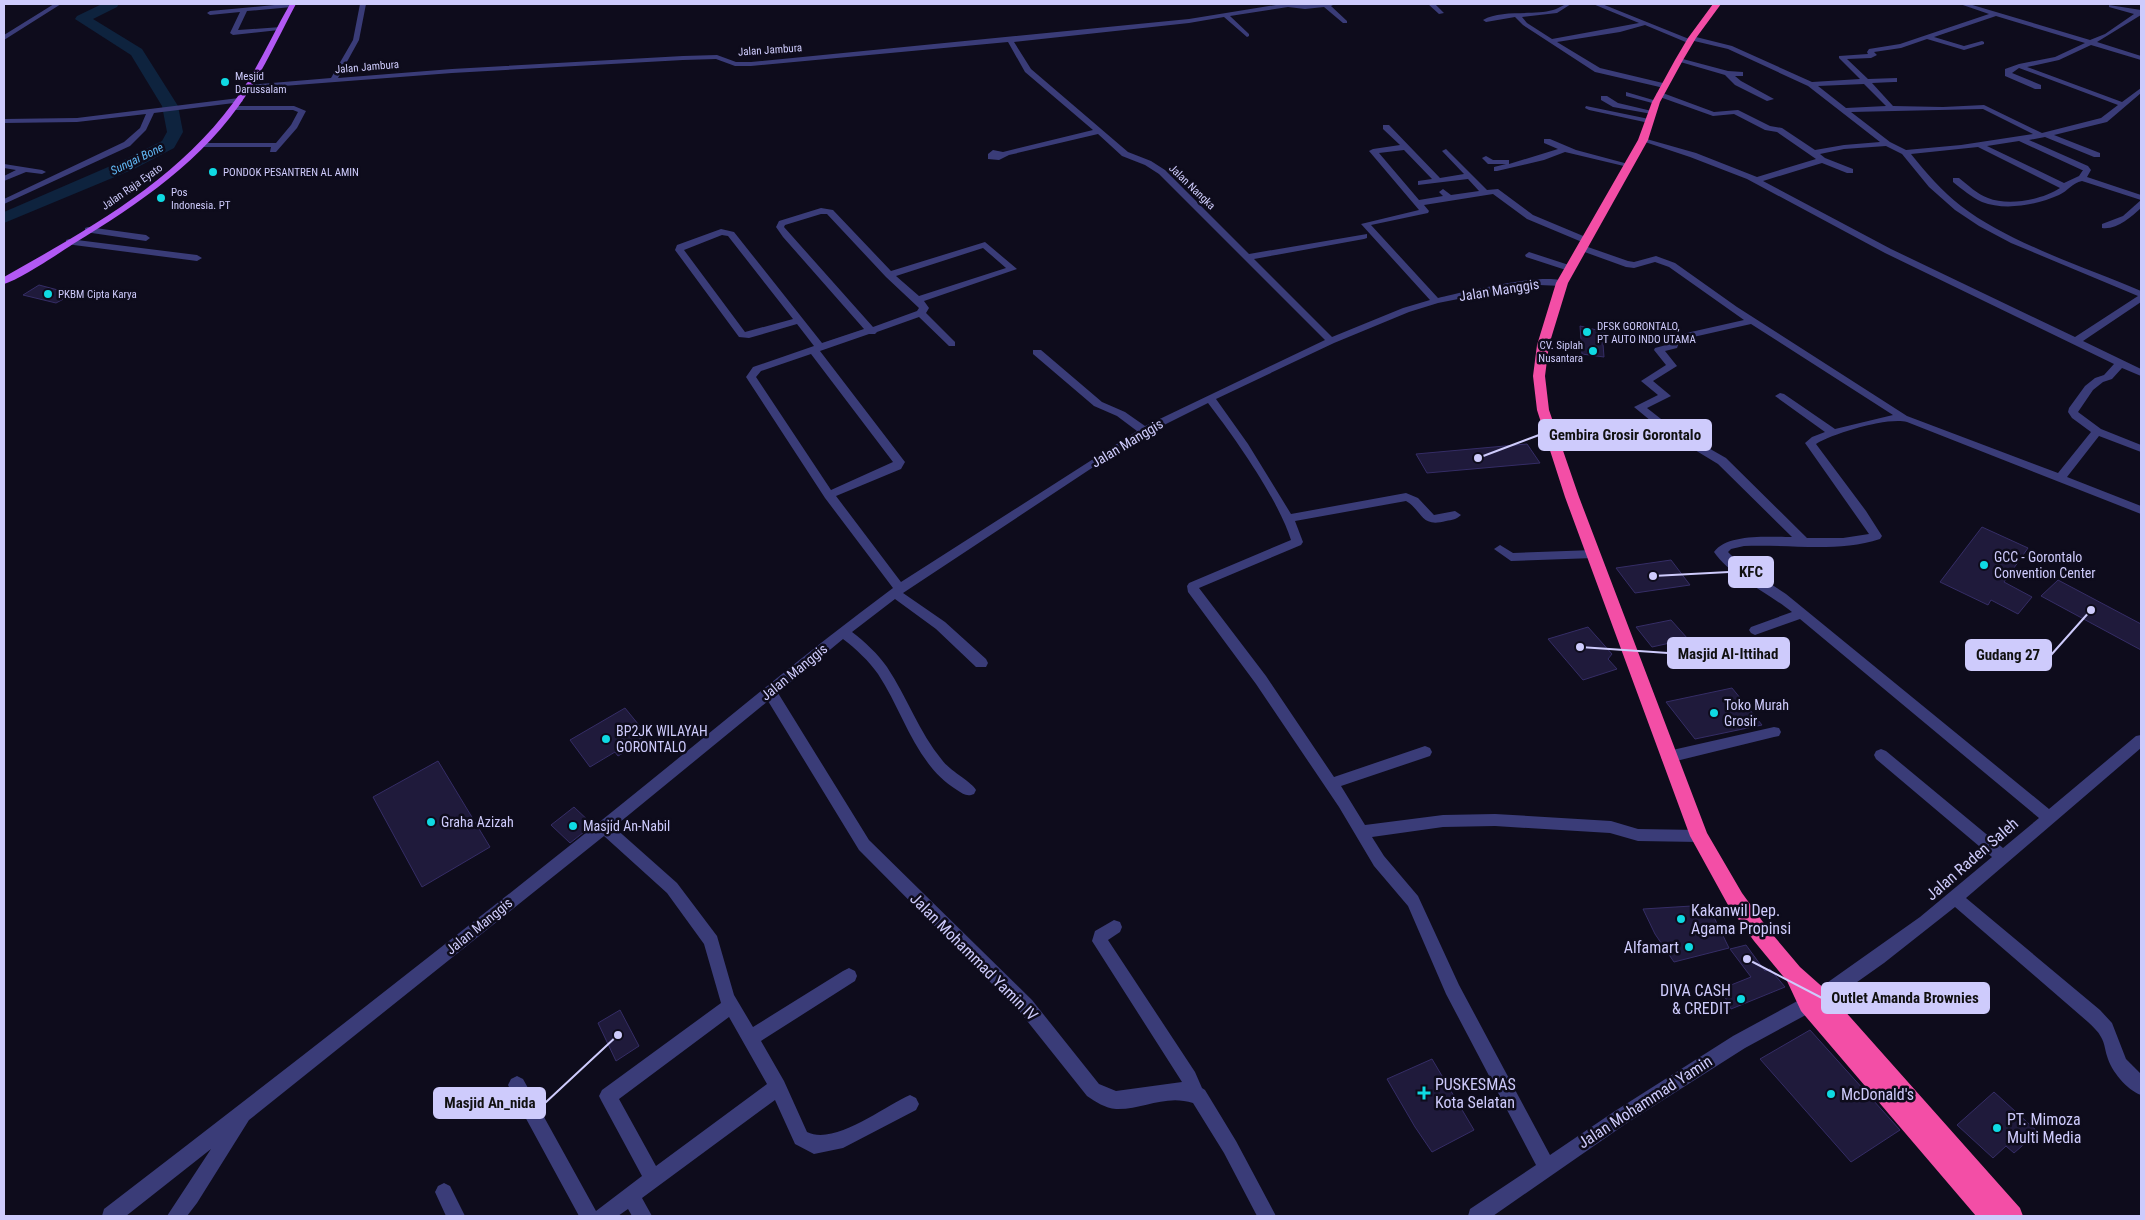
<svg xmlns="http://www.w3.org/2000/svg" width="2145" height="1220" viewBox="0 0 2145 1220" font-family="'Roboto Condensed',sans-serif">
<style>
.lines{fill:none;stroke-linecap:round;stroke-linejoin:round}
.river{fill:#0e233e;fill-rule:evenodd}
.building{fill:#1f1a3b;stroke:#352d66}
.minor{fill:#3a3c78;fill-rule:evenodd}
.major{fill:#b259f4;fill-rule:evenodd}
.highway{fill:#f34ea6;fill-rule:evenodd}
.poi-dot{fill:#0fdae3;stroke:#0e0c1c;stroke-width:2}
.labels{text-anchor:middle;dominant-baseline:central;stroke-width:5;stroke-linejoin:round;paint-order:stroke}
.far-street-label{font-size:11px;fill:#cecbfc;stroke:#0e0c1c}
.far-poi-label{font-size:11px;fill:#cecbfc;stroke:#0e0c1c;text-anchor:start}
.far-water-label{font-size:12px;font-style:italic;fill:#60b8f4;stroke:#0e0c1c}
.street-label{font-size:14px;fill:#cecbfc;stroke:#0e0c1c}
.poi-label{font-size:14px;fill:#cecbfc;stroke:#0e0c1c;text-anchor:start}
.near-street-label{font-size:16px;fill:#cecbfc;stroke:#0e0c1c}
.near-poi-label{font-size:16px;fill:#cecbfc;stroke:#0e0c1c;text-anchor:start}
.leader{fill:none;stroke:#cecbfc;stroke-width:2}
.callout-dot{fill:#cecbfc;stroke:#0e0c1c;stroke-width:2}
.callout{fill:#cecbfc;stroke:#cecbfc;stroke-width:2}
.callout-label{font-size:15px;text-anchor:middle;font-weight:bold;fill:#111}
</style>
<rect width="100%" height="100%" fill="#0e0c1c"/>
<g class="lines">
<path class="river" d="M 102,4 L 119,4 L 117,7 L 93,19 L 142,49 L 178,106 L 183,132 L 174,148 L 134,169 L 4,223 L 4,212 L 122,161 L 162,141 L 167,132 L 162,106 L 131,55 L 75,19 L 77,16 Z"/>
</g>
<path class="building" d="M 39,285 L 73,294 L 56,303 L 23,295 Z
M 1580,326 L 1605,332 L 1603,344 L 1604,357 L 1582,354 Z
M 1527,444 L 1540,463 L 1427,473 L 1416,454 Z
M 1982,527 L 2028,548 L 2004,582 L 2032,597 L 2018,614 L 1991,600 L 1988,605 L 1940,582 Z
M 1671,560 L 1690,585 L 1635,593 L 1616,568 Z
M 2058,580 L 2141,624 L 2141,650 L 2041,596 Z
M 1671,620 L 1688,639 L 1652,647 L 1636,627 Z
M 1588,627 L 1612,654 L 1608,659 L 1617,669 L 1583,680 L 1548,639 Z
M 1732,688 L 1762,725 L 1695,739 L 1666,702 Z
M 625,708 L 647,735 L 636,741 L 638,744 L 618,756 L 615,752 L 590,767 L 570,740 Z
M 438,761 L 490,847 L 422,887 L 373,797 Z
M 574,807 L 593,825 L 570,843 L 551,825 Z
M 1708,905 L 1729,948 L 1674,962 L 1655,934 L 1643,909 Z
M 1746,945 L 1765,971 L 1770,969 L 1785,987 L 1731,1009 L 1721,989 L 1751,977 L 1730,949 Z
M 620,1010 L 639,1046 L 616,1061 L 598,1023 Z
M 1810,1030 L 1900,1130 L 1851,1162 L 1760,1059 Z
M 1432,1059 L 1474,1130 L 1432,1152 L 1415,1127 L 1387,1079 Z
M 1994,1092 L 2038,1132 L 2014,1153 L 2006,1146 L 1993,1158 L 1957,1125 Z"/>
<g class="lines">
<path class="minor" d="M 54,4 L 61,4 L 4,40 L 4,35 Z
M 285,4 L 295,5 L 292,7 L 247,11 L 238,30 L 281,27 L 281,29 L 279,30 L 233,35 L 230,33 L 240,12 L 210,15 L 207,13 L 210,11 Z
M 360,4 L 366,4 L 359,40 L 338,78 L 452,69 L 683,56 L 717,55 L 736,62 L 751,62 L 1189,19 L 1282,4 L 1335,4 L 1331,6 L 1347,21 L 1347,23 L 1343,23 L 1324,7 L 1305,9 L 1288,7 L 1230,16 L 1249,34 L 1249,36 L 1247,37 L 1224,17 L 1189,23 L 1014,42 L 1031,69 L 1128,152 L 1151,161 L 1165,170 L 1249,254 L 1367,234 L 1367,238 L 1364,239 L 1254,259 L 1332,337 L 1403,308 L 1430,300 L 1361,224 L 1419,210 L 1369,151 L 1373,149 L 1400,145 L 1383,129 L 1383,125 L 1389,125 L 1440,178 L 1464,174 L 1442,151 L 1446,149 L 1487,190 L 1498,189 L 1533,215 L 1588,238 L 1588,242 L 1582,242 L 1527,219 L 1493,194 L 1424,205 L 1429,211 L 1428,213 L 1371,225 L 1438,298 C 1460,293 1551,270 1567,283 L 1562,286 L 1539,285 L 1509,289 L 1438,303 L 1409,312 L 1334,343 L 1216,399 L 1248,444 L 1291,514 L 1406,493 L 1418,498 L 1434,515 L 1455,511 L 1461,515 C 1457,519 1452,520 1446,521 C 1420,528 1423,511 1406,501 L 1295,521 L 1303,542 L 1301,545 L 1199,588 L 1266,676 L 1334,777 L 1425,746 L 1430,748 L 1432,752 L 1430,756 L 1341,786 L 1365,825 L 1443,815 L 1495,814 L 1611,821 L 1638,829 L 1699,830 L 1704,832 L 1706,836 L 1704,840 L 1699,842 L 1638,841 L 1610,833 L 1495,826 L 1443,827 L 1372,837 L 1384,856 L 1418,896 L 1459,985 L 1550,1155 L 1615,1111 L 1733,1036 L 1814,992 L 1920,917 L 1992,857 L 1876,759 L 1874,755 L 1876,751 L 1881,749 L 1886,751 L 2003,848 L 2039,818 L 1800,619 L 1755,635 L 1751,633 L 1749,630 L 1751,627 L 1792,612 C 1770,594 1729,575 1714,552 C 1727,533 1771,537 1792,537 L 1718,464 L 1662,430 L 1634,407 L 1658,395 L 1641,381 L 1666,365 L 1654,350 L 1655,348 L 1670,344 L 1673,336 L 1744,320 L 1669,267 L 1655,262 L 1634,268 L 1626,267 L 1579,250 L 1579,246 L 1585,246 L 1628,261 L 1634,262 L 1656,256 L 1675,263 L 1737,307 L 1907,416 L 2058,473 L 2091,432 L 2072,418 L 2068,412 L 2069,408 L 2085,386 L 2095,378 L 2104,375 L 2114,364 L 1885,253 L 1747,179 L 1690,157 L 1639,140 L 1643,138 L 1696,153 L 1757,177 L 1816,159 L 1777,132 L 1765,130 L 1734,114 L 1713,116 L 1657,96 L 1656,94 L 1660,92 L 1714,112 L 1738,110 L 1770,126 L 1782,128 L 1815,150 L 1844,145 L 1880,142 L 1808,86 L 1728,49 L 1690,40 L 1693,42 L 1688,43 L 1645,25 L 1620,32 L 1557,42 L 1600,68 L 1667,84 L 1667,88 L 1664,88 L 1595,72 L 1523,25 L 1515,17 L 1486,22 L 1483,20 C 1501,9 1533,16 1553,10 C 1560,8 1563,4 1571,4 L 1557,13 L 1522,17 L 1527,23 L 1552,39 L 1639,23 L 1593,4 L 1602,4 L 1689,39 L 1690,37 L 1692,36 L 1732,46 L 1812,82 L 1860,79 L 1839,58 L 1839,56 L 1868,54 L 1867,52 L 1869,49 L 1900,44 L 1989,14 L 1960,4 L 1969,4 L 2090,40 L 2105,34 L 2134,14 L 2109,7 L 2109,5 L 2141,10 L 2141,15 L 2097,42 L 2141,56 L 2141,60 L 2091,45 L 2059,60 L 2027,67 L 2122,102 L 2141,88 L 2141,93 L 2107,122 L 2054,135 L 2100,153 L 2100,157 L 2094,157 L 2045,137 L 2029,140 L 2088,166 L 2091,170 L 2087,177 L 2141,195 L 2141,208 C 2131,217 2117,230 2102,228 L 2102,224 L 2123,216 L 2141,200 L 2082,181 C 2072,183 2068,191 2059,195 C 2037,205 2005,211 1982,202 C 1971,197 1962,189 1953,182 L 1953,178 L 1959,178 C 1968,185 1977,194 1988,198 C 2008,206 2042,200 2060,188 L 1978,147 L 1911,154 C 1926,173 1942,191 1961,206 C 2009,243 2085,267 2141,291 L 2141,302 L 2083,341 L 2141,369 L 2141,376 L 2122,368 L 2112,379 L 2103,382 L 2093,390 L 2078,412 L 2101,429 L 2141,445 L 2141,452 L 2099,436 L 2067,477 L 2141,506 L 2141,514 L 1907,422 C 1887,417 1834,433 1816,444 L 1866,511 L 1882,536 L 1880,539 C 1837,553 1789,544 1744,546 L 1731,549 L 1728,552 L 1740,564 L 1786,594 L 2049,809 L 2136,736 L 2141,735 L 2141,748 L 1966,898 L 2100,1010 L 2112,1023 L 2126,1059 L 2141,1074 L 2141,1095 C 2127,1090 2111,1071 2107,1056 C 2105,1050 2105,1044 2101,1037 C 2098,1031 2093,1027 2088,1022 L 1955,907 L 1884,963 L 1826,1004 L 1745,1048 L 1627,1123 L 1493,1216 L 1468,1216 L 1470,1209 L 1536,1165 L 1446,994 L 1408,906 L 1374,866 L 1339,807 L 1256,684 L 1188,592 L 1187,586 L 1189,583 L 1291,540 C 1278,499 1235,438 1208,403 L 1148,433 L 1107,458 L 903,593 L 945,622 L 986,659 L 988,663 L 986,667 L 976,667 L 936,629 L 895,599 L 852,632 C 865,642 878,654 887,667 C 907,697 919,732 942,760 C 950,771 972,782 976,790 L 974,794 C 967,797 963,794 957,790 C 915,764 904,713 878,674 C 869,661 856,649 843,639 L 778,693 L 869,840 L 1032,1000 L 1099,1084 L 1116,1091 L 1182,1082 L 1092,941 L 1095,931 L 1114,920 L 1120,922 L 1122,927 L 1120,932 L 1108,940 L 1195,1072 L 1202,1088 L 1205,1090 L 1236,1141 L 1276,1216 L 1257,1216 L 1224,1153 L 1193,1103 C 1165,1094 1142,1110 1116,1109 C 1105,1108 1096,1102 1087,1096 L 1020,1012 L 859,850 L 768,701 L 614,827 L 677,883 L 717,936 L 734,995 L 753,1027 L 843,971 L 849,968 L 855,971 L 857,976 L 855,981 L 761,1041 L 784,1081 L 807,1132 C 835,1146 884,1106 910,1095 L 916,1098 L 919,1104 L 916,1110 L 843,1148 L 814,1154 L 795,1144 L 775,1100 L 642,1198 L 652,1216 L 632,1216 L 628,1209 L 618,1216 L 579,1216 L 511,1091 L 508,1085 L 511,1079 L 517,1076 L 523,1079 L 596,1211 L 642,1176 L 602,1102 L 599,1096 L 602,1090 L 721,1003 L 704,944 L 667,893 L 604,836 L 249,1120 L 197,1203 L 187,1216 L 167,1216 L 211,1149 L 126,1216 L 102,1216 L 104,1209 C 269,1082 434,954 597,824 C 696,745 792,663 893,588 L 825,498 L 746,377 L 753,367 L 814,346 L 797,324 L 749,338 L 739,337 L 675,250 L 677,245 L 721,229 L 734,232 L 822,343 L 864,329 L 783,237 L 776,227 L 779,221 L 821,208 L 833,210 L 891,271 L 985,242 L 1017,269 L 924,301 L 929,308 L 926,313 L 955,342 L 955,346 L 949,346 L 919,317 L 877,332 L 875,334 L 869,334 L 820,351 L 905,462 L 901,469 L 836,496 L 901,582 L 1137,431 L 1117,416 L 1094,406 L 1033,354 L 1033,350 L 1041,350 L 1102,402 L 1125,412 L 1145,426 L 1325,340 L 1159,174 L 1145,165 L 1122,156 L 1098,134 L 1009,155 L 999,160 L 988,159 L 988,154 L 993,150 L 1003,152 L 1093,130 L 1025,72 L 1008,42 L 751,66 L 735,66 L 716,59 L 683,60 L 452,73 L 245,89 L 244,87 L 248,85 L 331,78 L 353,40 ZM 1996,16 L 2085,43 L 2055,57 L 2019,64 L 2005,69 L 2005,76 L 2035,89 L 2041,89 L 2041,85 L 2012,73 L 2019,68 L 2118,105 L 2101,118 L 2042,133 L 1984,105 L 1943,107 L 1893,106 L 1872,83 L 1894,82 L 1897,82 L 1897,78 L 1868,79 L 1847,59 L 1871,58 L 1877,55 L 1874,52 L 1901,48 L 1927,39 L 1964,50 L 1984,44 L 1984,42 L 1982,41 L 1964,46 L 1934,37 ZM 1864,84 L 1886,106 L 1846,108 L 1818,86 ZM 1983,109 L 2033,134 L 1961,145 L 1906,150 L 1890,142 L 1851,112 ZM 2019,141 L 2082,170 L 2083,170 L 2079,176 L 2064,183 L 1987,146 ZM 1886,146 L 1902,154 L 1929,187 L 1955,210 L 1979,226 L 2011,243 L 2138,296 L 2075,337 L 1891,249 L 1763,181 L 1822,163 L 1847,173 L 1853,173 L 1853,169 L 1825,158 L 1820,154 L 1844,149 ZM 1404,150 L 1432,179 L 1418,181 L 1418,185 L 1468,179 L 1479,191 L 1451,195 L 1443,189 L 1439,192 L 1443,196 L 1419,200 L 1379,153 ZM 821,214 L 827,214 L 886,277 L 919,308 L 917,311 L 873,327 L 784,227 L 785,225 ZM 722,235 L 728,236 L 793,319 L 745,332 L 684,250 ZM 983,248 L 1006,268 L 919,296 L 896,276 ZM 1751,324 L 1893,415 L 1835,429 L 1784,394 L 1780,393 L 1775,396 L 1825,432 L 1812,437 L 1805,443 L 1869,534 L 1843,538 L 1807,538 L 1726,458 L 1670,426 L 1647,408 L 1671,396 L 1653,381 L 1677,366 L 1665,351 L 1677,348 L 1680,340 ZM 811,354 L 893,462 L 831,490 L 756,377 L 761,371 ZM 729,1017 L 767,1084 L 656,1166 L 619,1099 Z
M 1428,4 L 1435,4 L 1444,13 L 1439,14 Z
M 1679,58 L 1728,71 L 1743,72 L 1743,76 L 1735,76 L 1741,81 L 1774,99 L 1767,101 L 1735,85 L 1725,75 L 1677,61 L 1677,59 Z
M 1626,92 L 1660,102 L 1656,104 L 1626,96 Z
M 1601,96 L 1607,96 L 1618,103 L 1656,112 L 1652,114 L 1613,107 L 1601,100 Z
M 239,98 L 243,100 L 242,102 L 154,113 L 146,130 L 130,146 L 4,204 L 4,199 L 124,142 L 140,128 L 146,114 L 77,122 L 4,123 L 4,119 L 77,118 Z
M 231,106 L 294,106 L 306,111 L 297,128 L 276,152 L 270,152 L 271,147 L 199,147 L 199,143 L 276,143 L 291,125 L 298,112 L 293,110 L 231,110 Z
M 1586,106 L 1649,119 L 1653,121 L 1649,123 L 1589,110 L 1585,108 Z
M 1544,139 L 1550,139 L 1576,150 L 1632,165 L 1628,167 L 1565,152 L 1544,160 L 1497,171 L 1494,171 L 1494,167 L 1506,164 L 1488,164 L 1482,158 L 1486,156 L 1493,160 L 1509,160 L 1509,164 L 1558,149 L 1544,143 Z
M 4,164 L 42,170 L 46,172 L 42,174 L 26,172 L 4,181 L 4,176 L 16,170 L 4,168 Z
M 88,227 L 146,235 L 150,238 L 146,241 L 85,232 L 85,228 Z
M 69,239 L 197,255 L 202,258 L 197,261 L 66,244 L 66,240 Z
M 1529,252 L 1572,266 L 1574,268 L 1569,271 L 1526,257 L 1525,255 Z
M 1500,545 L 1513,553 L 1594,550 L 1600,554 L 1594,558 L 1511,561 L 1494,549 Z
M 1774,727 L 1779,728 L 1781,732 L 1779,736 L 1774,737 L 1668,763 L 1663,761 L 1661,757 L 1663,753 L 1668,751 Z
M 444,1183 L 450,1186 L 465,1216 L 446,1216 L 435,1192 L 438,1186 Z"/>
<path class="major" d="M 290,4 L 296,4 C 280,34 266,65 247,94 C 204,160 139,204 73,244 C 58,254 19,280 4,284 L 4,277 C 87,230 175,182 233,103 C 256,73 271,37 290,4 Z"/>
<path class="highway" d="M 1713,4 L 1721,4 L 1696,38 L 1683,60 L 1660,102 L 1648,140 L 1568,283 L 1549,345 L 1545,376 L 1549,410 L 1579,497 L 1707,833 L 1742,893 L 1768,929 L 1800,967 L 1827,991 L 2020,1208 L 2023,1216 L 1976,1216 L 1801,1011 L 1787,981 L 1754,941 L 1728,905 L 1690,836 L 1565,497 L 1537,410 L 1533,376 L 1537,345 L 1556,283 L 1638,140 L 1652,102 L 1675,60 L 1688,38 Z"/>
</g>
<g class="poi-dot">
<circle cx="225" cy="82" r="5"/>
<circle cx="213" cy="172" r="5"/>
<circle cx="161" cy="198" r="5"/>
<circle cx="48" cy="294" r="5"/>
<circle cx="1587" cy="332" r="5"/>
<circle cx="1593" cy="351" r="5"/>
<circle cx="1984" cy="565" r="5"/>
<circle cx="1714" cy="713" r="5"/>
<circle cx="606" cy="739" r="5"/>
<circle cx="431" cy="822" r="5"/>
<circle cx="573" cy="826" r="5"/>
<circle cx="1681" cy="919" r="5"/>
<circle cx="1689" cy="947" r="5"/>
<circle cx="1741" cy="999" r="5"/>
<path d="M1421.5 1085.5h5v5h5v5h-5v5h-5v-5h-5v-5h5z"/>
<circle cx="1831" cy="1094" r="5"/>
<circle cx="1997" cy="1128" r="5"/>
</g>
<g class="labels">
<g class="far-street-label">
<text transform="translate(770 50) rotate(-4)">Jalan Jambura</text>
<text transform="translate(367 67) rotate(-5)">Jalan Jambura</text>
<text transform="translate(132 187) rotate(-35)">Jalan Raja Eyato</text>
<text transform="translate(1192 187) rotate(44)">Jalan Nangka</text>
</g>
<g class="far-poi-label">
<text x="235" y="76">Mesjid<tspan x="235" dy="13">Darussalam</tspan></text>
<text x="223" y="172">PONDOK PESANTREN AL AMIN</text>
<text x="171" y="192">Pos<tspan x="171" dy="13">Indonesia. PT</tspan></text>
<text x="58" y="294">PKBM Cipta Karya</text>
<text x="1597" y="326">DFSK GORONTALO,<tspan x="1597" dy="13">PT AUTO INDO UTAMA</tspan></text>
<text x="1583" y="345" text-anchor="end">CV. Siplah<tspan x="1583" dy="13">Nusantara</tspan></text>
</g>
<g class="far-water-label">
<text transform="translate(137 159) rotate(-26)">Sungai Bone</text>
</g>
<g class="street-label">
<text transform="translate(1499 290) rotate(-9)">Jalan Manggis</text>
<text transform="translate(1127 443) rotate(-31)">Jalan Manggis</text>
<text transform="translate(794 672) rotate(-39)">Jalan Manggis</text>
<text transform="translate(479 926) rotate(-39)">Jalan Manggis</text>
</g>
<g class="poi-label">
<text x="1994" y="557">GCC - Gorontalo<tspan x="1994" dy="16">Convention Center</tspan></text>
<text x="1724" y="705">Toko Murah<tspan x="1724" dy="16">Grosir</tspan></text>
<text x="616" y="731">BP2JK WILAYAH<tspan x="616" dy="16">GORONTALO</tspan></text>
<text x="441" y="822">Graha Azizah</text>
<text x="583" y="826">Masjid An-Nabil</text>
</g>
<g class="near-street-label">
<text transform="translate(1972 859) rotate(-41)">Jalan Raden Saleh</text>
<text transform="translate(974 957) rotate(45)">Jalan Mohammad Yamin IV</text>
<text transform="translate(1645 1102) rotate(-33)">Jalan Mohammad Yamin</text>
</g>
<g class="near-poi-label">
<text x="1691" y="910">Kakanwil Dep.<tspan x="1691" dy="18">Agama Propinsi</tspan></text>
<text x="1679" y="947" text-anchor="end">Alfamart</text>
<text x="1731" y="990" text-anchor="end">DIVA CASH<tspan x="1731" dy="18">&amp; CREDIT</tspan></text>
<text x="1435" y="1084">PUSKESMAS<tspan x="1435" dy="18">Kota Selatan</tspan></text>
<text x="1841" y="1094">McDonald's</text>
<text x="2007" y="1119">PT. Mimoza<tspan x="2007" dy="18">Multi Media</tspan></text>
</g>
</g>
<path class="leader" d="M1478 458L1539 435M1653 576L1729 572M1580 647L1668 653M2091 610L2051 655M1747 959L1822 998M618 1035L545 1103"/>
<g class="callout-dot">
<circle cx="1478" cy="458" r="5"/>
<circle cx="1653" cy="576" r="5"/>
<circle cx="1580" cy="647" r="5"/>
<circle cx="2091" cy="610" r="5"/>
<circle cx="1747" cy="959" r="5"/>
<circle cx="618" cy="1035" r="5"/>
</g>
<g class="callout">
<rect x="1539" y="420" width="172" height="30" rx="5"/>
<rect x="1729" y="557" width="44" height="30" rx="5"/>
<rect x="1668" y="638" width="121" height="30" rx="5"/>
<rect x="1966" y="640" width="85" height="30" rx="5"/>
<rect x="1822" y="983" width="167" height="30" rx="5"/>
<rect x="434" y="1088" width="111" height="30" rx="5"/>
</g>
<g class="callout-label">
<text x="1625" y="440">Gembira Grosir Gorontalo</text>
<text x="1751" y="577">KFC</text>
<text x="1728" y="659">Masjid Al-Ittihad</text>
<text x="2008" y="660">Gudang 27</text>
<text x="1905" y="1003">Outlet Amanda Brownies</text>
<text x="490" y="1108">Masjid An_nida</text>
</g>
<rect width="2145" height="1220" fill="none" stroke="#cecbfc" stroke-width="10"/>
</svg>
